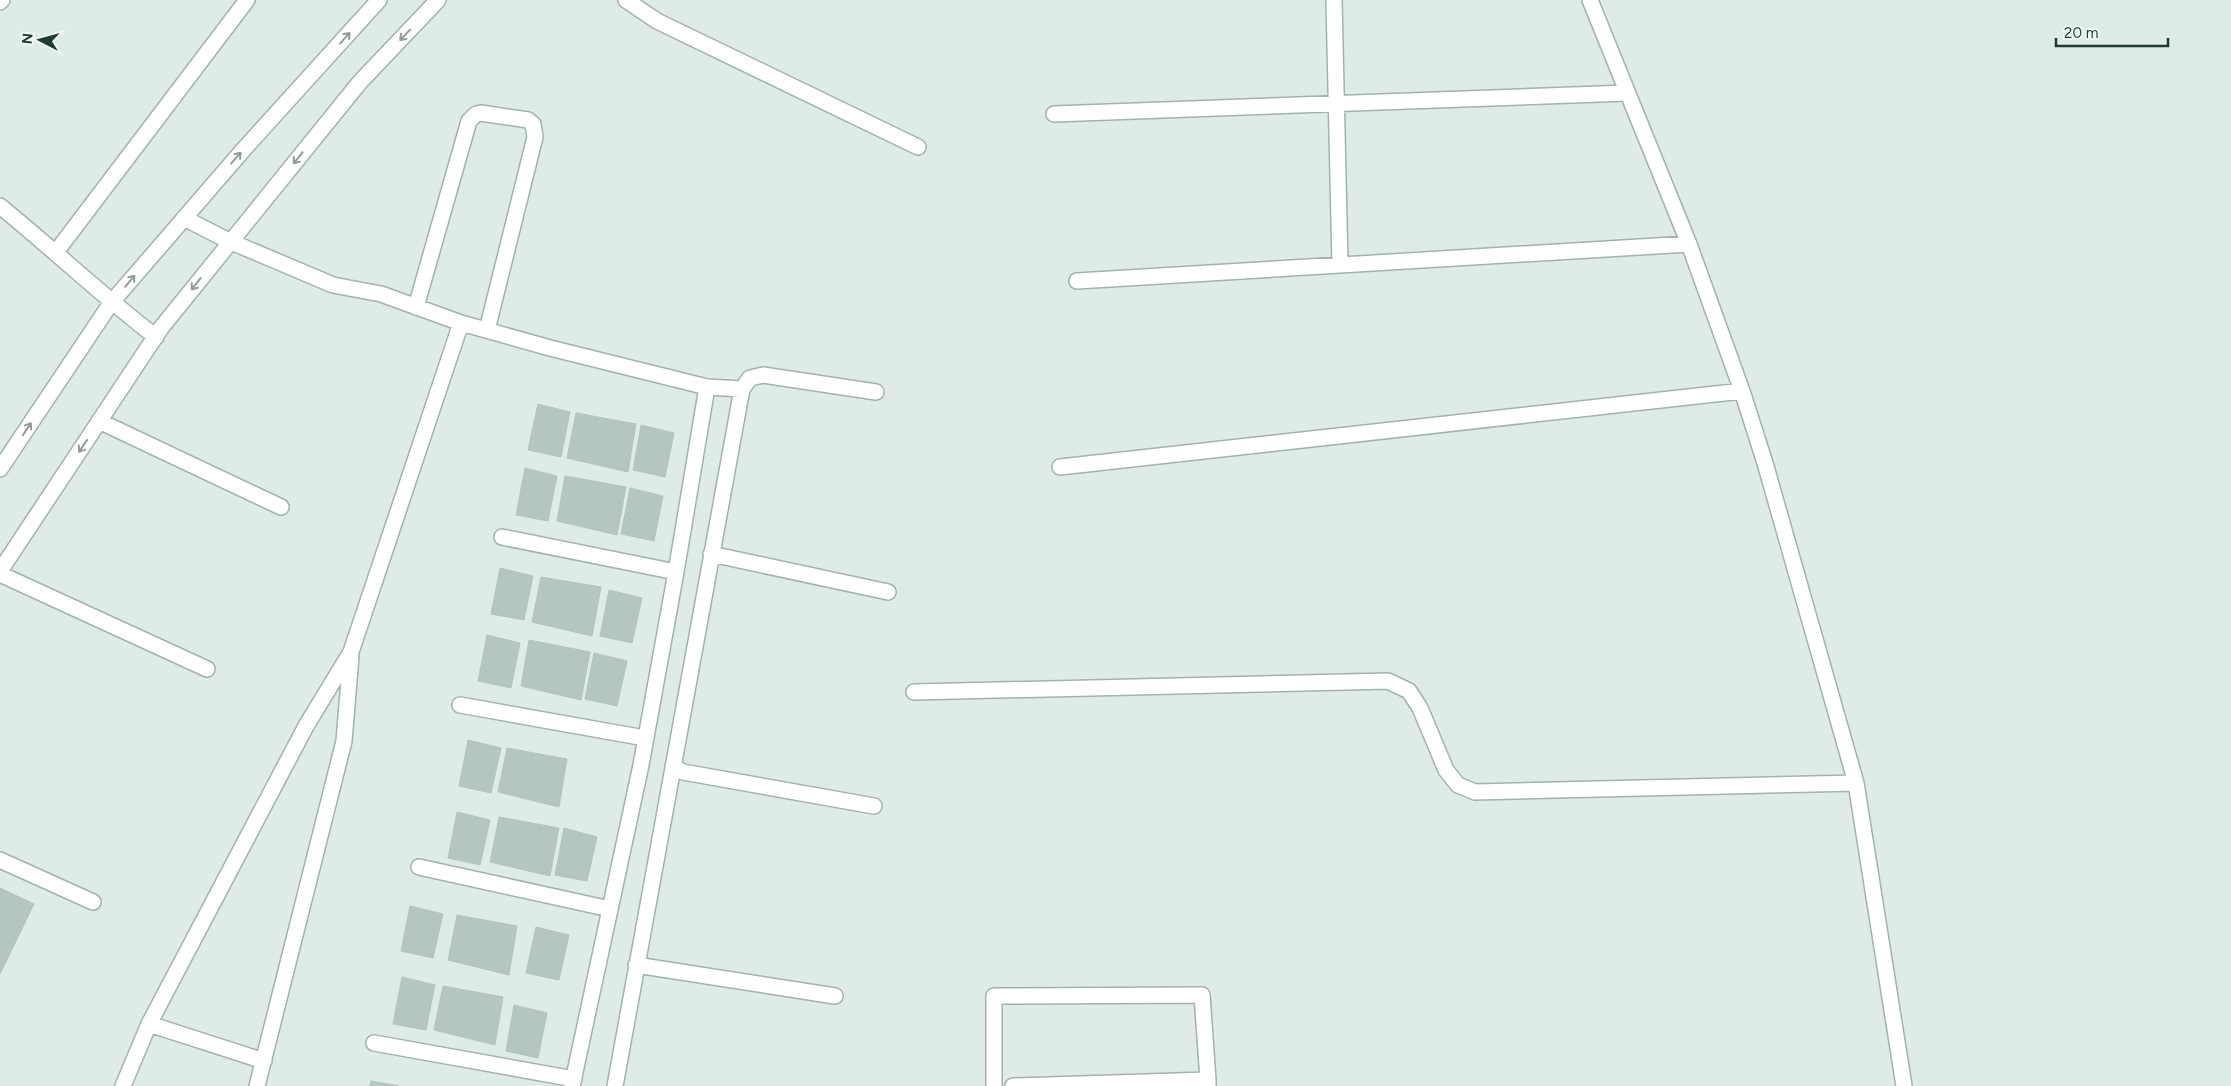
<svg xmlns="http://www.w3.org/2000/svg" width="2231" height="1086" viewBox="0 0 2231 1086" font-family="Figtree,sans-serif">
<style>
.building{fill:#b4c6bf;stroke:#b0c5bd}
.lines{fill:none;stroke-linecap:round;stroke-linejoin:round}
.minor-casing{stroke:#a1b3ad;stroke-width:18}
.minor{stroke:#fff;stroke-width:15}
.oneway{stroke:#8f9d9a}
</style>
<rect width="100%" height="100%" fill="#deebe6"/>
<path class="building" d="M 538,404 L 570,412 L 561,457 L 528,450 Z
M 576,413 L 636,424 L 628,472 L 567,458 Z
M 641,425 L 674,433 L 665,477 L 633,470 Z
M 525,468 L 557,476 L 548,521 L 516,515 Z
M 565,476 L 626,487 L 617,535 L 557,521 Z
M 630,488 L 663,496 L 654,541 L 621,534 Z
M 500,568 L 533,576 L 524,620 L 491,614 Z
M 541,577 L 601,587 L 592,636 L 532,622 Z
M 609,590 L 642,598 L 632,643 L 600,636 Z
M 487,635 L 520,643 L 511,688 L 478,681 Z
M 529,640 L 590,652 L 581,700 L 521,686 Z
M 594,653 L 627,661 L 617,706 L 585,699 Z
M 468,740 L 501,748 L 491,793 L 459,786 Z
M 507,748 L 567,759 L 559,807 L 498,792 Z
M 457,812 L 490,820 L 480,865 L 448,858 Z
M 499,817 L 559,828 L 550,876 L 490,862 Z
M 564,828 L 597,837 L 587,881 L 555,875 Z
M 0,888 L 34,904 L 0,974 Z
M 410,906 L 443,914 L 433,958 L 401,951 Z
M 457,915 L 517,926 L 509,975 L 448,960 Z
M 536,927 L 569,935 L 559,980 L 526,973 Z
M 402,977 L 435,985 L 426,1030 L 393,1024 Z
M 443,986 L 503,997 L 495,1045 L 434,1030 Z
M 514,1005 L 547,1013 L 538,1058 L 506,1051 Z
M 371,1081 L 399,1086 L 370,1086 Z"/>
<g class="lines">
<g class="minor-casing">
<path id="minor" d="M 626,0 L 657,21 L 918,147
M 1334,0 L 1340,265
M 1590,0 L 1689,244 L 1742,391 L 1765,463 L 1856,783 L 1904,1086
M 0,2 L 2,0
M 1054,114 L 1627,93
M 0,206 C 53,249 102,296 156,337
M 184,218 L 229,241 L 333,285 L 381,294 L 461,323 L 550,348 L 707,387 L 742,389 L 750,378 L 763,375 L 876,392
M 56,252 L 247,0
M 1077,281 L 1689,244
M 416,307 L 469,121 L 476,114 L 481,113 L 528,120 L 533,124 L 535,137 L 487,330
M 99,421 L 281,507
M 1060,467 L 1742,391
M 0,469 L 111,303 L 244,149 L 379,0
M 502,537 L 676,572
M 711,554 L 888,592
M 0,571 L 161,328 L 360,82 L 438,0
M 0,574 L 207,669
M 914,692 L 1388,681 L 1409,691 L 1420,708 L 1446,770 L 1458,785 L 1475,792 L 1856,783
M 460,705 L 645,738
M 673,766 L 683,772 L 874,806
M 0,860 L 93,902
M 419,867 L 610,909
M 636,965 L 835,996
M 149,1024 L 264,1061
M 374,1043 L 574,1079
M 123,1086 L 149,1024 L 306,726 L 351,652 L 461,323
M 257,1086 L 344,741 L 351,656
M 572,1086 L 641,765 L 676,572 L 707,387
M 615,1086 L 742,389
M 994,1086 L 994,996 L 1202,995 L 1208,1080
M 1013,1086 L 1208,1080 L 1208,1086"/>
</g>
<use href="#minor" class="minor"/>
</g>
<defs><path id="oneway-shaft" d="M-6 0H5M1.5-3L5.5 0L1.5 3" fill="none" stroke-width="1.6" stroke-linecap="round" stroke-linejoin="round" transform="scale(1.25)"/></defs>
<g class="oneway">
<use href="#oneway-shaft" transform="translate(405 35) rotate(134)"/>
<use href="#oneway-shaft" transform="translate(345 38) rotate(-48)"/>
<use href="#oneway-shaft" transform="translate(236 158) rotate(-49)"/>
<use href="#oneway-shaft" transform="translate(298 158) rotate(129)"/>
<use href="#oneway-shaft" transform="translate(130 281) rotate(-50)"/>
<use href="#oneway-shaft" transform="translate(196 284) rotate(128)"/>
<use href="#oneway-shaft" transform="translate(27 429) rotate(-56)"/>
<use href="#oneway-shaft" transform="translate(83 446) rotate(124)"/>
</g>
<g transform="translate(40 40) rotate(276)" stroke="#eff7f3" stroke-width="4" paint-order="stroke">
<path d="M0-4L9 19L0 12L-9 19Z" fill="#1f3b34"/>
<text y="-8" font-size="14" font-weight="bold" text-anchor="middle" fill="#1f3b34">N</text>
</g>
<path d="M2056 38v8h112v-8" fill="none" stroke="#1f3b34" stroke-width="2.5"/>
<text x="2064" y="38" font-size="15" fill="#1f3b34" stroke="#eff7f3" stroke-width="4" paint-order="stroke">20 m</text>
</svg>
